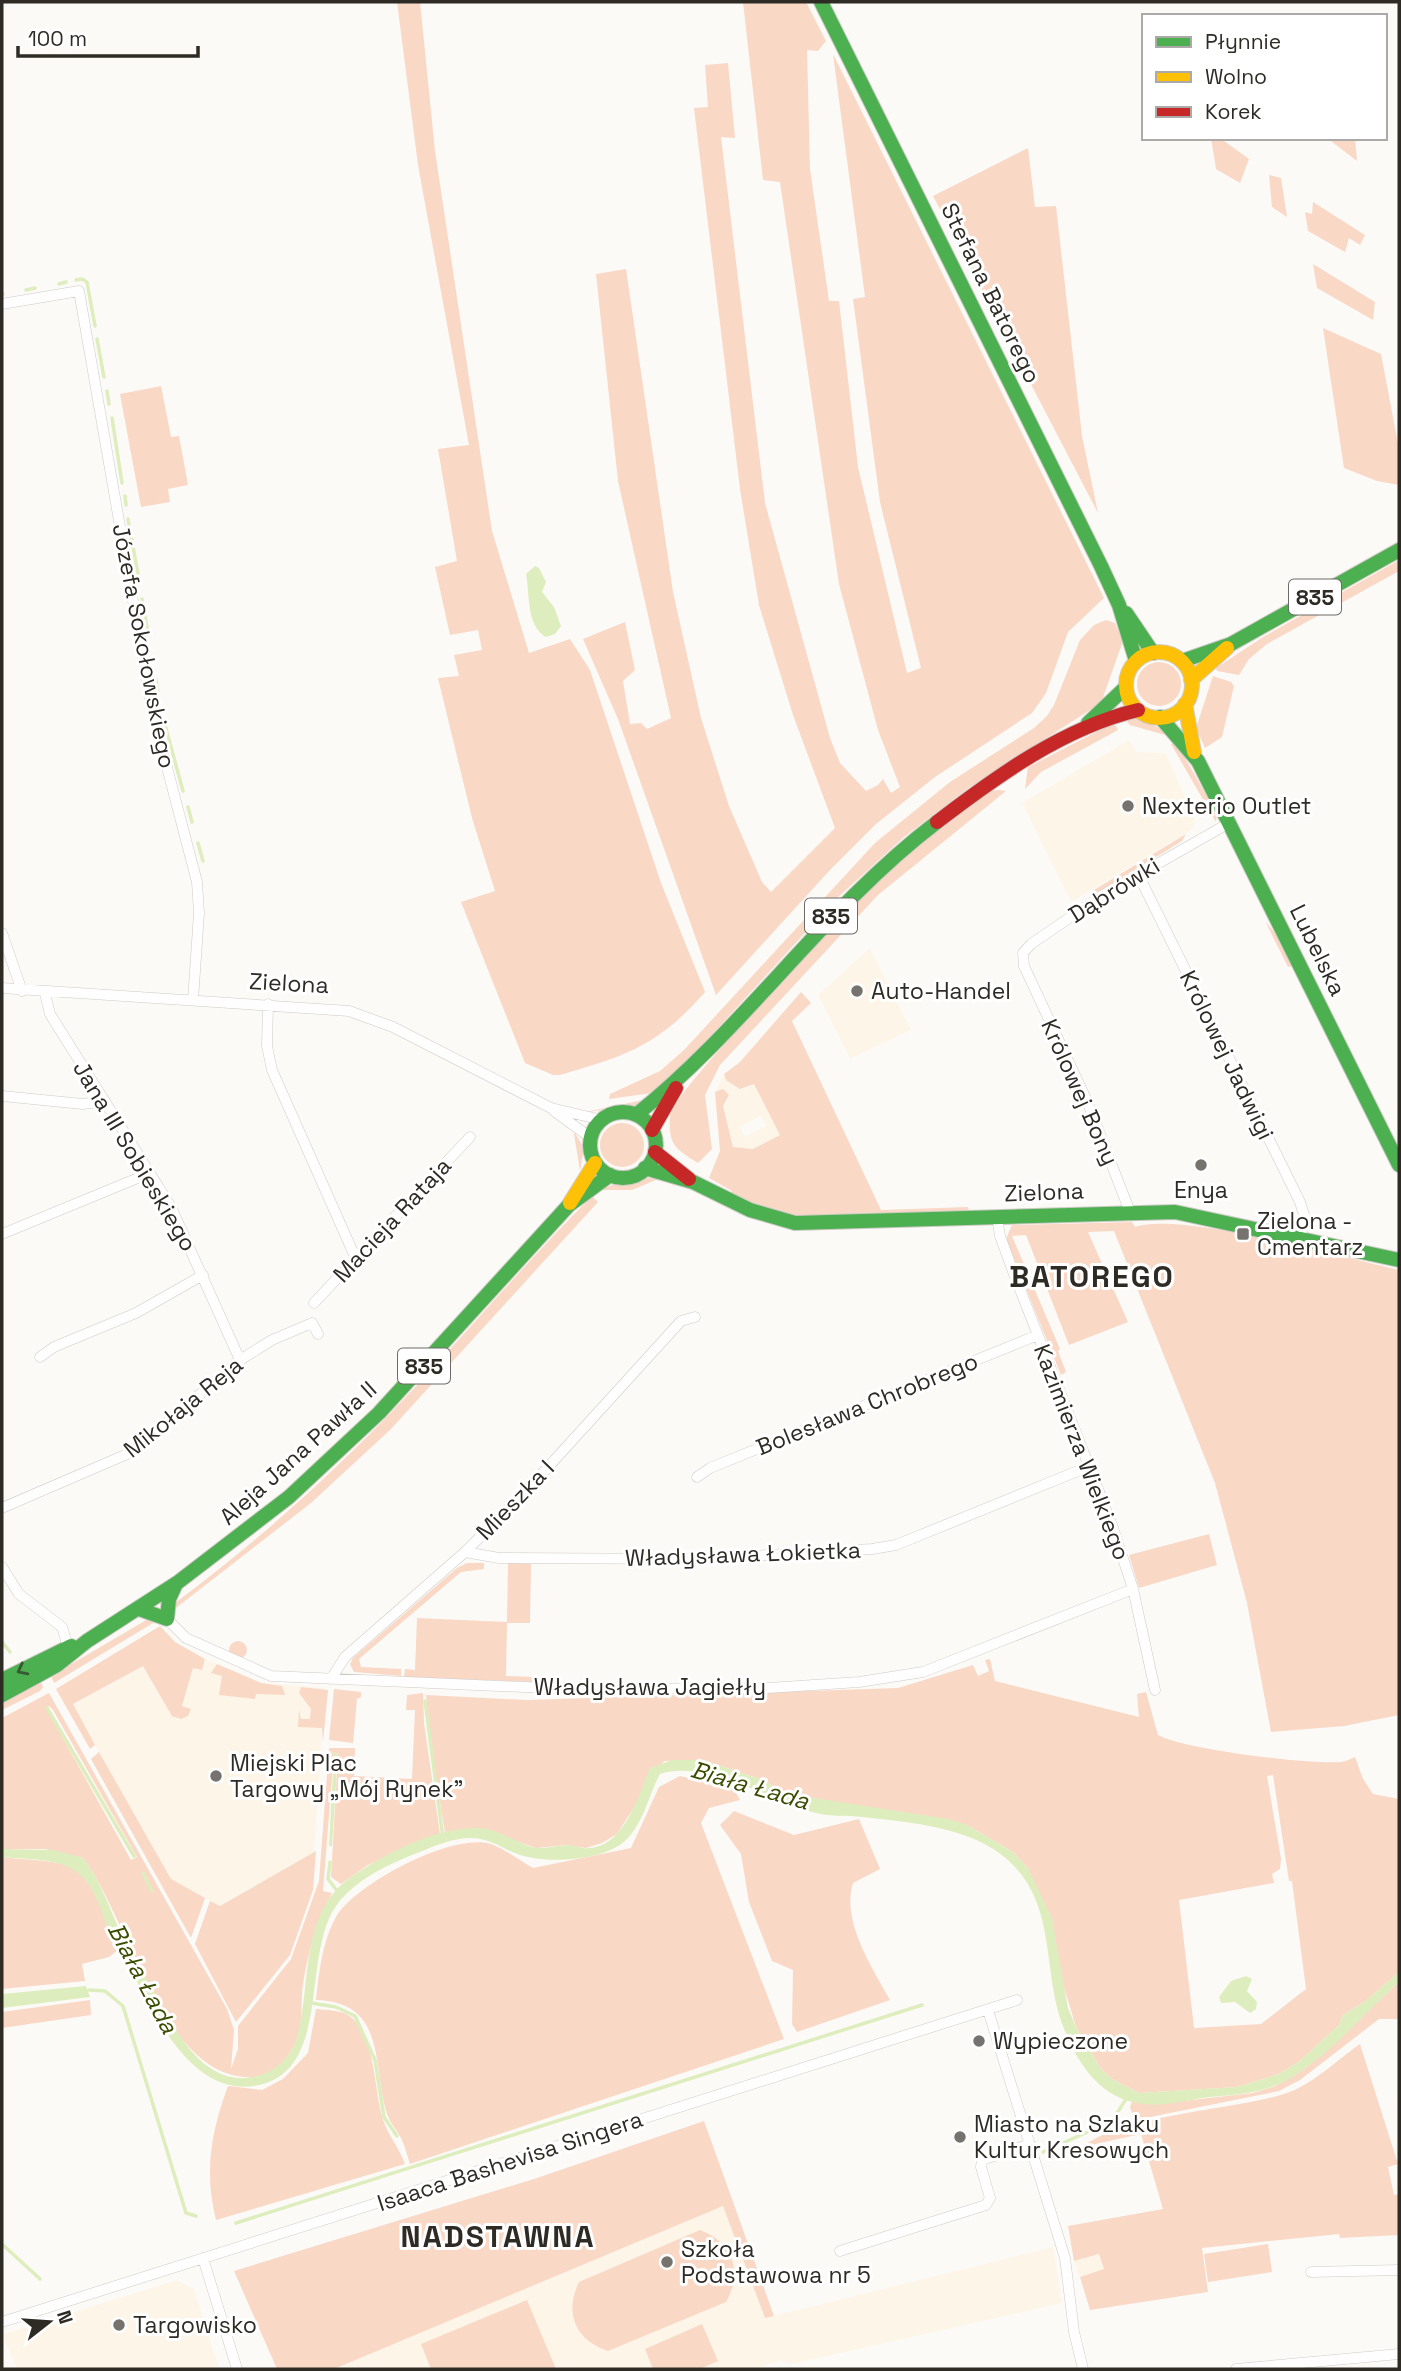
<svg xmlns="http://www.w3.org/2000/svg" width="1401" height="2371" viewBox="0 0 1401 2371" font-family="'Space Grotesk',sans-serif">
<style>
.built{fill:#fdf6e8;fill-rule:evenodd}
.green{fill:#f9d8c6;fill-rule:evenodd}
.water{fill:#deedbd}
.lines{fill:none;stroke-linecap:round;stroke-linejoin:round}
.stream{stroke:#deedbd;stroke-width:3.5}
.street-casing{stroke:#cecbc7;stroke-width:11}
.fast-casing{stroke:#cecbc7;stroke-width:16}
.slow-casing{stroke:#cecbc7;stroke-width:16}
.jam-casing{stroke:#cecbc7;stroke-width:16}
.street{stroke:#fffefe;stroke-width:10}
.fast{stroke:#4caf50;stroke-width:14}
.slow{stroke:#ffc107;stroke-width:14}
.jam{stroke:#c62828;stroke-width:14}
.oneway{stroke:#385934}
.poi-dot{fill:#76736e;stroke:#fff;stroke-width:2.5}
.labels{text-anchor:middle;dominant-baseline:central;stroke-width:6;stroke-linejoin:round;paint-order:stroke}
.shield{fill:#fff;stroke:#6d6b66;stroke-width:2}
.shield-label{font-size:21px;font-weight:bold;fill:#2e2b25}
.street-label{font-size:23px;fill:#2e2b25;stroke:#fff}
.poi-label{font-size:23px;fill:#2e2b25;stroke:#fff;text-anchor:start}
.water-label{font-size:24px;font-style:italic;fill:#3a4c00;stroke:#fff}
.district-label{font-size:30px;font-weight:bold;letter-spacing:2px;fill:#2e2b25;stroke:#fff}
</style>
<rect width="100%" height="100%" fill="#fcfaf7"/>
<path class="built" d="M 1129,740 L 1137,752 L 1165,753 L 1195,818 L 1193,829 L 1071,902 L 1022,803 Z
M 870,948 L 911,1030 L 850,1059 L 818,995 Z
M 724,1074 L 725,1078 L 745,1089 L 754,1083 L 780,1135 L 752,1149 L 733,1147 L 723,1106 L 729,1098 L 720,1090 L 715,1092 ZM 761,1116 L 766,1126 L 745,1137 L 740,1127 Z
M 205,1659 L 261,1683 L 325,1688 L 314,1852 L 220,1906 L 171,1879 L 72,1705 L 143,1666 L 182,1707 L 193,1668 L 202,1670 Z
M 723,2205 L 765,2318 L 1053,2247 L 1062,2303 L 792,2364 L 781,2360 L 754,2369 L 334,2369 Z
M 1100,2254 L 1104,2270 L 1079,2277 L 1074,2261 Z
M 177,2280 L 194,2289 L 219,2369 L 17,2369 L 3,2336 L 7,2333 Z"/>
<path class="green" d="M 397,2 L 420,2 L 435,151 L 492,531 L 529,653 L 570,639 L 590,670 L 661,883 L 705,992 C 659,1045 626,1056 560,1075 L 553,1075 L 525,1063 L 461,902 L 495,891 L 472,818 L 438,678 L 459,676 L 454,655 L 482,650 L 478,630 L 450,635 L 435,567 L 457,561 L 438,449 L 469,445 L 418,165 Z
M 743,2 L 806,2 L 826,41 L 818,51 L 807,50 L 810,169 L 829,301 L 839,301 L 858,467 L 907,673 L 921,668 L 880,502 L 853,299 L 865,297 L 833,54 L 1104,598 L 1068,632 L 1046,693 L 1032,713 L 935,777 L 876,824 L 830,870 L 716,995 L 618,719 L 583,639 L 625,622 L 635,670 L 623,681 L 630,724 L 641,723 L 647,729 L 671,718 L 618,481 L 596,274 L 626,269 L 673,592 L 701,718 L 729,806 L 762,882 L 771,892 L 835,828 L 793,715 L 759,605 L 740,489 L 694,108 L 708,107 L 705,65 L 728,63 L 735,138 L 721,137 L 765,503 L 830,738 L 840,763 L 866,791 L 878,785 L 883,779 L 891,793 L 900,787 L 878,730 L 839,584 L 780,182 L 763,180 Z
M 1211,138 L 1220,138 L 1249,159 L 1240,183 L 1216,169 Z
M 1327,138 L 1355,138 L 1357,161 Z
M 1028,148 L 1035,207 L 1056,206 L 1082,436 L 1098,513 L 933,196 Z
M 1269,175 L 1281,178 L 1287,217 L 1272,207 Z
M 1313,202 L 1365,235 L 1360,245 L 1349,238 L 1345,252 L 1308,231 L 1305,212 L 1312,214 Z
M 1313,264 L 1375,302 L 1373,320 L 1317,288 Z
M 1323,328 L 1381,354 L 1399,449 L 1399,485 L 1377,481 L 1344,468 Z
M 161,386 L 171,437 L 179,436 L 188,485 L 168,489 L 170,502 L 141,507 L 120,394 Z
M 1399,560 L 1399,571 L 1267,644 L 1249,659 L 1239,675 L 1217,671 L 1216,668 L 1263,637 Z
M 1106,620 L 1115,623 L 1123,641 L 1101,703 L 967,789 L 904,837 L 836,899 L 685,1064 L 652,1093 L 609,1099 L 610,1094 L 660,1071 L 684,1050 L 875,843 L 950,782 L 1034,728 L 1047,716 L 1054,705 L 1080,640 L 1094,625 Z
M1137 684a22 22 0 1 1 44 0a22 22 0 1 1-44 0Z
M 1213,676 L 1231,682 L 1234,686 L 1222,737 L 1205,748 L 1196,728 Z
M 1124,718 L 1139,718 L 1169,733 L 1165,735 L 1130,725 Z
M 1114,723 L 1118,730 L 1041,772 L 1025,789 L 1028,767 Z
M 1176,742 L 1217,814 L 1216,822 L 1171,744 Z
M 999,790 L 1006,791 L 878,895 L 720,1065 L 705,1095 L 712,1149 L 698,1163 C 674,1148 668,1144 670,1114 C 672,1095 850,906 877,881 C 913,849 951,820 989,791 Z
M 1186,834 L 1182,841 L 1093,896 L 1089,893 Z
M 1265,921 L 1280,939 L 1293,966 L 1288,967 Z
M 801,992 L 811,1003 L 792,1021 L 881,1210 L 968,1207 L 969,1211 L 802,1216 L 768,1210 L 731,1194 L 732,1191 L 709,1178 L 720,1151 L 715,1092 L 723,1089 L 729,1095 L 723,1106 L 733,1147 L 753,1149 L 780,1135 L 754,1084 L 740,1089 L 726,1080 L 724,1074 L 740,1062 Z
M 643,1100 L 637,1106 L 586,1112 Z
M600 1145a22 22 0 1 1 44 0a22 22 0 1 1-44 0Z
M 575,1133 L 584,1148 L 580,1171 L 574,1134 Z
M 648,1178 L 658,1179 L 632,1190 L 601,1190 C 614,1182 633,1182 648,1178 Z
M 592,1196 L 598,1202 L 390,1430 L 311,1503 L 172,1611 L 175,1603 C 267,1535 353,1455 430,1371 C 484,1312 536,1252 592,1196 Z
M 1132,1222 L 1135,1227 C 1181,1211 1344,1258 1399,1270 L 1399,1715 L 1344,1726 L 1271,1732 L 1247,1603 L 1215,1483 L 1114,1231 L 1088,1232 L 1128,1322 L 1069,1345 L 1026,1235 L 1012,1236 L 1060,1349 L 1058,1351 L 1066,1372 L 1061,1375 L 1006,1239 L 1012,1225 Z
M 1209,1534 L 1217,1565 L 1139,1588 L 1129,1555 Z
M 467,1563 L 484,1563 L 484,1569 L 461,1572 L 359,1659 L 361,1667 L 401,1669 L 401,1676 L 354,1672 L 350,1664 L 353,1658 L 457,1568 Z
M 508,1563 L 531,1564 L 530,1623 L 507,1623 L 506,1676 L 536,1677 L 537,1682 L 404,1677 L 405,1669 L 415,1670 L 417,1618 L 507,1622 Z
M 148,1619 L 158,1620 L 54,1683 L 51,1676 Z
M 160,1626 L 175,1642 L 205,1659 L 202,1670 L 193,1668 L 182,1706 L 191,1709 L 188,1716 L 181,1719 L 172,1716 L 143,1666 L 73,1704 L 95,1745 L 90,1749 L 56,1689 Z
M229 1650a9 9 0 1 1 18 0a9 9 0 1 1-18 0Z
M 990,1659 L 995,1681 L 1139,1717 L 1137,1694 L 1146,1692 L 1158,1735 C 1182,1749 1310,1765 1340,1762 C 1345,1762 1350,1759 1355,1757 L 1363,1779 L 1373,1794 L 1399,1799 L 1399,1972 L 1367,2000 L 1343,2015 L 1339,2025 L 1300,2061 L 1279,2074 L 1237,2087 L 1139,2093 L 1112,2079 L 1101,2069 L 1076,2027 L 1028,1868 L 1013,1852 L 967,1825 L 794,1795 L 780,1792 L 766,1781 L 703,1760 L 664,1761 L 617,1834 L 602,1843 L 586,1848 L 566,1845 L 536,1848 L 478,1828 L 445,1833 L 431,1748 L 426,1695 L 527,1700 L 898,1688 L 973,1665 L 978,1676 L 989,1671 L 985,1660 ZM 1273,1775 L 1289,1881 L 1292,1881 L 1306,1989 L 1261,2024 L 1194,2028 L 1179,1900 L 1274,1883 L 1272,1874 L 1280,1869 L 1281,1859 L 1267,1776 Z
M 217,1664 L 261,1683 L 282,1686 L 285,1695 L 256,1694 L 255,1699 L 219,1695 L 222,1676 L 211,1673 Z
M 41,1682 L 43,1687 L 40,1691 L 2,1710 L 2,1702 Z
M 301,1687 L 328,1690 L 323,1742 L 322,1728 L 298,1727 L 299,1710 L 301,1719 L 310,1719 L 311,1709 L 299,1693 Z
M 334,1689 L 361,1692 L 361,1697 L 357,1699 L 353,1743 L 329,1740 Z
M 49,1693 L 227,2009 L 234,2030 L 231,2069 L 238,2049 L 238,2026 L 291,1959 L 319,1881 L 329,1748 L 355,1748 L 354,1776 L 412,1779 L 415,1710 L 406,1710 L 407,1695 L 423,1693 L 424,1723 L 440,1834 L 368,1865 L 341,1884 L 331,1877 L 338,1754 L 334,1752 L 323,1891 L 332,1893 C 317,1921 308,1952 303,1984 C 300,2003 304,2023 296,2041 C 290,2058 272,2076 254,2077 C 163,2083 128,1915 83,1858 L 45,1849 L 2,1849 L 2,1718 ZM 49,1706 L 53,1710 L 137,1857 L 131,1860 L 46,1708 Z
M 99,1752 L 171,1879 L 205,1898 L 191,1938 L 91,1759 Z
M 680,1776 L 734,1789 L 740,1800 L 709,1808 L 701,1823 L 784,2039 L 410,2164 C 407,2155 405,2146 401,2138 C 397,2130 390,2123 387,2114 C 372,2065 387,2002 316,2000 C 319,1973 322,1942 336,1917 C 355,1884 453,1832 491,1844 C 505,1849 520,1861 533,1868 L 631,1848 L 659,1787 Z
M 734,1811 L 794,1835 L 859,1819 L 880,1869 L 853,1883 C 841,1921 872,1967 890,2000 L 797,2032 L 792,2024 L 793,1970 L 772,1961 L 749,1902 L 741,1854 L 720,1825 Z
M 316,1851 L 313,1890 L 290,1955 L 236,2022 L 195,1944 L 210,1901 L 220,1906 Z
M 2,1857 C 21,1860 43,1859 62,1864 C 97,1873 104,1923 118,1950 L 109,1957 L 82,1964 L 85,1981 L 2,1989 Z
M 1399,1982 L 1399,2019 L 1379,2019 L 1300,2080 L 1279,2091 L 1140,2119 L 1132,2114 L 1130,2107 L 1132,2102 L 1156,2104 L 1253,2093 L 1275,2086 L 1307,2067 Z
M 90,2000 L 91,2015 L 2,2028 L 2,2012 Z
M 316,2009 C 325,2010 340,2010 348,2015 C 375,2032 374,2088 382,2116 C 386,2133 399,2147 405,2164 L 216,2220 C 204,2172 211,2132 228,2086 L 262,2090 L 283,2079 L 308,2053 Z
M 1360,2044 L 1398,2164 L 1388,2167 L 1394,2195 L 1399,2194 L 1399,2235 L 1340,2238 L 1339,2234 L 1202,2248 L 1208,2292 L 1090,2310 L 1080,2277 L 1104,2269 L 1099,2254 L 1074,2261 L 1068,2226 L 1163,2209 L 1141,2134 L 1082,2147 C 1125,2114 1230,2111 1284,2094 C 1311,2086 1337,2060 1360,2044 Z
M 704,2121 L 774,2316 L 765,2318 L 723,2206 L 334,2369 L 277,2369 L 234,2271 L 534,2179 Z
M 700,2230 C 732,2242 744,2271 726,2302 L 608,2351 C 575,2340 564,2313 579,2282 Z
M 1268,2244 L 1272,2272 L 1208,2282 L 1204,2254 Z
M 527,2300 L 556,2369 L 431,2369 L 421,2344 Z
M 702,2324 L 718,2361 L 700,2369 L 653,2369 L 645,2349 Z"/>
<path class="water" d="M 535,566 L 539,568 L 546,582 L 542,592 L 554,607 L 561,626 L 555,634 L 546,637 C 526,626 530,594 526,574 Z
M 334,1752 L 338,1754 L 332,1846 L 329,1846 Z
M 672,1760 L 703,1760 L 766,1781 L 780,1792 L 794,1795 L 949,1819 L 967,1825 L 1013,1852 L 1028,1868 L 1052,1918 L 1068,2008 L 1076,2027 L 1101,2069 L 1112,2079 L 1139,2093 L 1237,2087 L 1279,2074 L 1300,2061 L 1339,2025 L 1343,2015 L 1367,2000 L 1399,1972 L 1399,1982 C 1366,2012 1335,2049 1297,2074 C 1271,2092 1242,2094 1211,2097 C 1189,2099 1165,2107 1143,2104 C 1097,2099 1074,2058 1060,2018 C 1043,1963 1055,1903 1008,1860 C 972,1827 908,1822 862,1817 C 846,1815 832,1817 816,1813 C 770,1800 705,1759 660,1774 C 649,1794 644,1822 627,1839 C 606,1861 548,1864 520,1855 C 502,1849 493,1839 471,1838 C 454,1838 436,1845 420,1852 C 391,1863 355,1879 336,1906 C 301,1956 332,2069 259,2085 C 194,2100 155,2016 131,1970 C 125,1957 115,1946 110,1933 C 101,1913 97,1888 78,1873 C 58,1857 26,1860 2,1857 L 2,1849 L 54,1850 L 83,1858 C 100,1880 108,1904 119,1929 C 127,1949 139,1966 150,1984 C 169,2016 190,2068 231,2077 C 259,2083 290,2065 297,2037 C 312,1984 299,1913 351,1877 C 385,1854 435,1827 478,1828 C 497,1828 514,1842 532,1847 C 544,1850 557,1845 569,1845 C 574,1846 579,1847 583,1848 C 623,1852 638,1796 650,1768 Z
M 1246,1976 L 1252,1979 L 1247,1991 L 1257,2002 L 1256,2009 L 1250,2013 L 1235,2002 L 1221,2003 L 1219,1997 L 1231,1981 Z
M 86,1986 L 90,1997 L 2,2008 L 2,1994 Z"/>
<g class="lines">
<path class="stream" d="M 76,280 L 82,279 L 87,282 L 95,326
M 59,284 L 66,282
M 26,290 L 35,288
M 2,294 L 3,294
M 97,339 L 104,377
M 107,391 L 109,404
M 112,418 L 122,483
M 125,496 L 126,505
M 128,519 L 138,574
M 142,599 L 148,633
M 156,679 L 158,692
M 165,725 L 183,791
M 188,807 L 192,822
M 198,843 L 203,861
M 2,1642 L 10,1652
M 425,1701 L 443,1838
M 47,1708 L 134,1856
M 330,1862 L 328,1879 L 338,1892
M 143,1873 L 152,1891
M 89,1990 L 105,1991 L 123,2006 L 186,2213 L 196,2216
M 311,2003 L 336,2007 L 355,2016 L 375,2060 L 384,2117 L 397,2136
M 1043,2152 L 1112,2121 L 1128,2096
M 236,2223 L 922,2005
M 2,2244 L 40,2279"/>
<g class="street-casing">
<path id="street" d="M 2,304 L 79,291 L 152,710 L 197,882 L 199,913 L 193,1000
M 1138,874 L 1300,1202 L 1305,1218 L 1300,1238
M 2,933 L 22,991
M 2,988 L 349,1011 L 393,1027 L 551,1108 L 602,1120
M 45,993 L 50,1014 L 171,1207 L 240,1360
M 268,1004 L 267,1046 L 272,1070 L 356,1259
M 2,1096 L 83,1104 L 105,1101
M 554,1111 L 591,1138
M 1130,1212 L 1087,1101 L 1024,966 L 1023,953 L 1031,944 L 1103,895 L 1229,823
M 997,1217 L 1000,1236 L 1014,1274 L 1112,1525 L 1133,1589 L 1155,1690
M 2,1234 L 150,1173
M 314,1303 L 470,1137
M 40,1357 L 54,1347 L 136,1313 L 203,1275
M 697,1477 L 710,1468 L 1038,1335
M 2,1508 L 132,1452 L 240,1360 L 272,1340 L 312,1323 L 318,1334
M 465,1552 L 499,1558 L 698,1559 L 872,1549 L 896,1545 L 1090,1466
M 2,1567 L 19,1594 L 62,1627 L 68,1647
M 167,1619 L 186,1638 L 271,1676 L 570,1689 L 768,1688 L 859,1682 L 923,1672 L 1133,1589
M 331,1679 L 345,1657 L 465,1552 L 529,1488 L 681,1321 L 695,1317
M 988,2010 L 1065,2258 L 1074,2332 L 1083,2369
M 840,2251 L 986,2205 L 990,2198 L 981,2167 L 982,2160 L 1030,2144
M 203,2258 L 237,2369
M 1311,2272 L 1399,2270
M 2,2322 L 1017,2000
M 1236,2369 L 1399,2354"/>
</g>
<g class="fast-casing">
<path id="fast" d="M 821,2 L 1101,566 L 1119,605 L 1136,661
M 1126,613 L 1153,653
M 1182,661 L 1231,644 L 1399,550
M 1160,717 L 1198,761 L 1399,1165
M 1088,723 L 1126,687
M590 1145a33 33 0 1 1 66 0a33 33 0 1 1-66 0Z
M 636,1115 C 746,1027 823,909 937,822
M 645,1168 L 693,1182 L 750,1210 L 795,1223 L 1175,1212 L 1399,1260
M 139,1609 L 167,1619 L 169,1599 L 175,1586
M 2,1680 L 71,1646
M 2,1695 L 57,1665 L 87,1641 L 177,1583 L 289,1497 L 379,1413 L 569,1205 L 610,1175"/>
</g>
<g class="slow-casing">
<path id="slow" d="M1126 685a33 33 0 1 1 66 0a33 33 0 1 1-66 0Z
M 1191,680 L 1227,648
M 1185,704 L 1194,752
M 570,1203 L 595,1163"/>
</g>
<g class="jam-casing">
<path id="jam" d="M 937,822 C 997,776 1063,728 1138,710
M 652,1130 L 676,1088
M 655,1152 L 689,1179"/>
</g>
<use href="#street" class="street"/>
<use href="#fast" class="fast"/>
<use href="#slow" class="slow"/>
<use href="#jam" class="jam"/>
</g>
<defs><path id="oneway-chevron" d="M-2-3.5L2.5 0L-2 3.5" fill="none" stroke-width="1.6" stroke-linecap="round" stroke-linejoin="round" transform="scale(1.75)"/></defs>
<use class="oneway" href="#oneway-chevron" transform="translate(22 1670) rotate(153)"/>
<g class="poi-dot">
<circle cx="1128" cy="806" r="7"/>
<circle cx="857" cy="991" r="7"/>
<circle cx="1201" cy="1165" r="7"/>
<rect x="1236" y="1227" width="14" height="14" rx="3.5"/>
<circle cx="216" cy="1776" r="7"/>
<circle cx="979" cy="2041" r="7"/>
<circle cx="960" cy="2137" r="7"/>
<circle cx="667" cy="2262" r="7"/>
<circle cx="119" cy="2325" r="7"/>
</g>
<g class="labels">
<g class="shield">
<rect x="1289" y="579.5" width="52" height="35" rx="5"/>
<rect x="805" y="898.5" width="52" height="35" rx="5"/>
<rect x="398" y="1348.5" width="52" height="35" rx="5"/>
</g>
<g class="shield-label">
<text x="1315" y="597">835</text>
<text x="831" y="916">835</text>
<text x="424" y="1366">835</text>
</g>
<g class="street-label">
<text transform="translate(991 293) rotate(64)">Stefana Batorego</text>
<text transform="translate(144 646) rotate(79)">Józefa Sokołowskiego</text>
<text transform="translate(1114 890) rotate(-32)">Dąbrówki</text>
<text transform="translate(1318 950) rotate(64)">Lubelska</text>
<text transform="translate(289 983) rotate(3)">Zielona</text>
<text transform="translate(1227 1055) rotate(64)">Królowej Jadwigi</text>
<text transform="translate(1080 1092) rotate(66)">Królowej Bony</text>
<text transform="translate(135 1156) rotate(59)">Jana III Sobieskiego</text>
<text transform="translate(1044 1192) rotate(-2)">Zielona</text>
<text transform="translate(392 1220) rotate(-47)">Macieja Rataja</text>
<text transform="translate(867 1404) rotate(-22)">Bolesława Chrobrego</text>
<text transform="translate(183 1407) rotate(-39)">Mikołaja Reja</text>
<text transform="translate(1082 1452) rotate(69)">Kazimierza Wielkiego</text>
<text transform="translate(298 1453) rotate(-42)">Aleja Jana Pawła II</text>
<text transform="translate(515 1500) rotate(-46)">Mieszka I</text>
<text transform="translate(743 1554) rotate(-2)">Władysława Łokietka</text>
<text x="650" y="1687">Władysława Jagiełły</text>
<text transform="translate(510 2161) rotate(-18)">Isaaca Bashevisa Singera</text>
</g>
<g class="poi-label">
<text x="1142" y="806">Nexterio Outlet</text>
<text x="871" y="991">Auto-Handel</text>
<text x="1201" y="1190" text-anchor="middle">Enya</text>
<text x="1257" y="1221">Zielona -<tspan x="1257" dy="26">Cmentarz</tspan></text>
<text x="230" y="1763">Miejski Plac<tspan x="230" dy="26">Targowy „Mój Rynek”</tspan></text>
<text x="993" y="2041">Wypieczone</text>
<text x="974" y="2124">Miasto na Szlaku<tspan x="974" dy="26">Kultur Kresowych</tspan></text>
<text x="681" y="2249">Szkoła<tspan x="681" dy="26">Podstawowa nr 5</tspan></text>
<text x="133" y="2325">Targowisko</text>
</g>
<g class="water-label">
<text transform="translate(750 1785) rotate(16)">Biała Łada</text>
<text transform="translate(143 1978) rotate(62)">Biała Łada</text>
</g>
<g class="district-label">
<text x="1092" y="1276">BATOREGO</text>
<text x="498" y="2236">NADSTAWNA</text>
</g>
</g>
<rect width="1401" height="2371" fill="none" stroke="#2e2b25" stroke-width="7"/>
<rect x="1142" y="14" width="245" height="126" fill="#ffffff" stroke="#abaaa8" stroke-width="2"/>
<rect x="1156" y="37" width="35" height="10" fill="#4caf50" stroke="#abaaa8" stroke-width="2"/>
<text x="1205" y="49" font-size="21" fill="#2e2b25">Płynnie</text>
<rect x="1156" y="72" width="35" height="10" fill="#ffc107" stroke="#abaaa8" stroke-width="2"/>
<text x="1205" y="84" font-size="21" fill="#2e2b25">Wolno</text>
<rect x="1156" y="107" width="35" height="10" fill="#c62828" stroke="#abaaa8" stroke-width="2"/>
<text x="1205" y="119" font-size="21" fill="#2e2b25">Korek</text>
<g transform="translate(49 2322) rotate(73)" stroke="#ffffff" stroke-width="5" paint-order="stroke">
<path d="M0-5L12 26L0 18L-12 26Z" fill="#2e2b25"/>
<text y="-10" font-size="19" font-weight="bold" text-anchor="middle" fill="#2e2b25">N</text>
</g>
<path d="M18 46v10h180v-10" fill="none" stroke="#2e2b25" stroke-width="3.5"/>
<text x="28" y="46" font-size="21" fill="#2e2b25" stroke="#ffffff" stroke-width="5" paint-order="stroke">100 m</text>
</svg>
